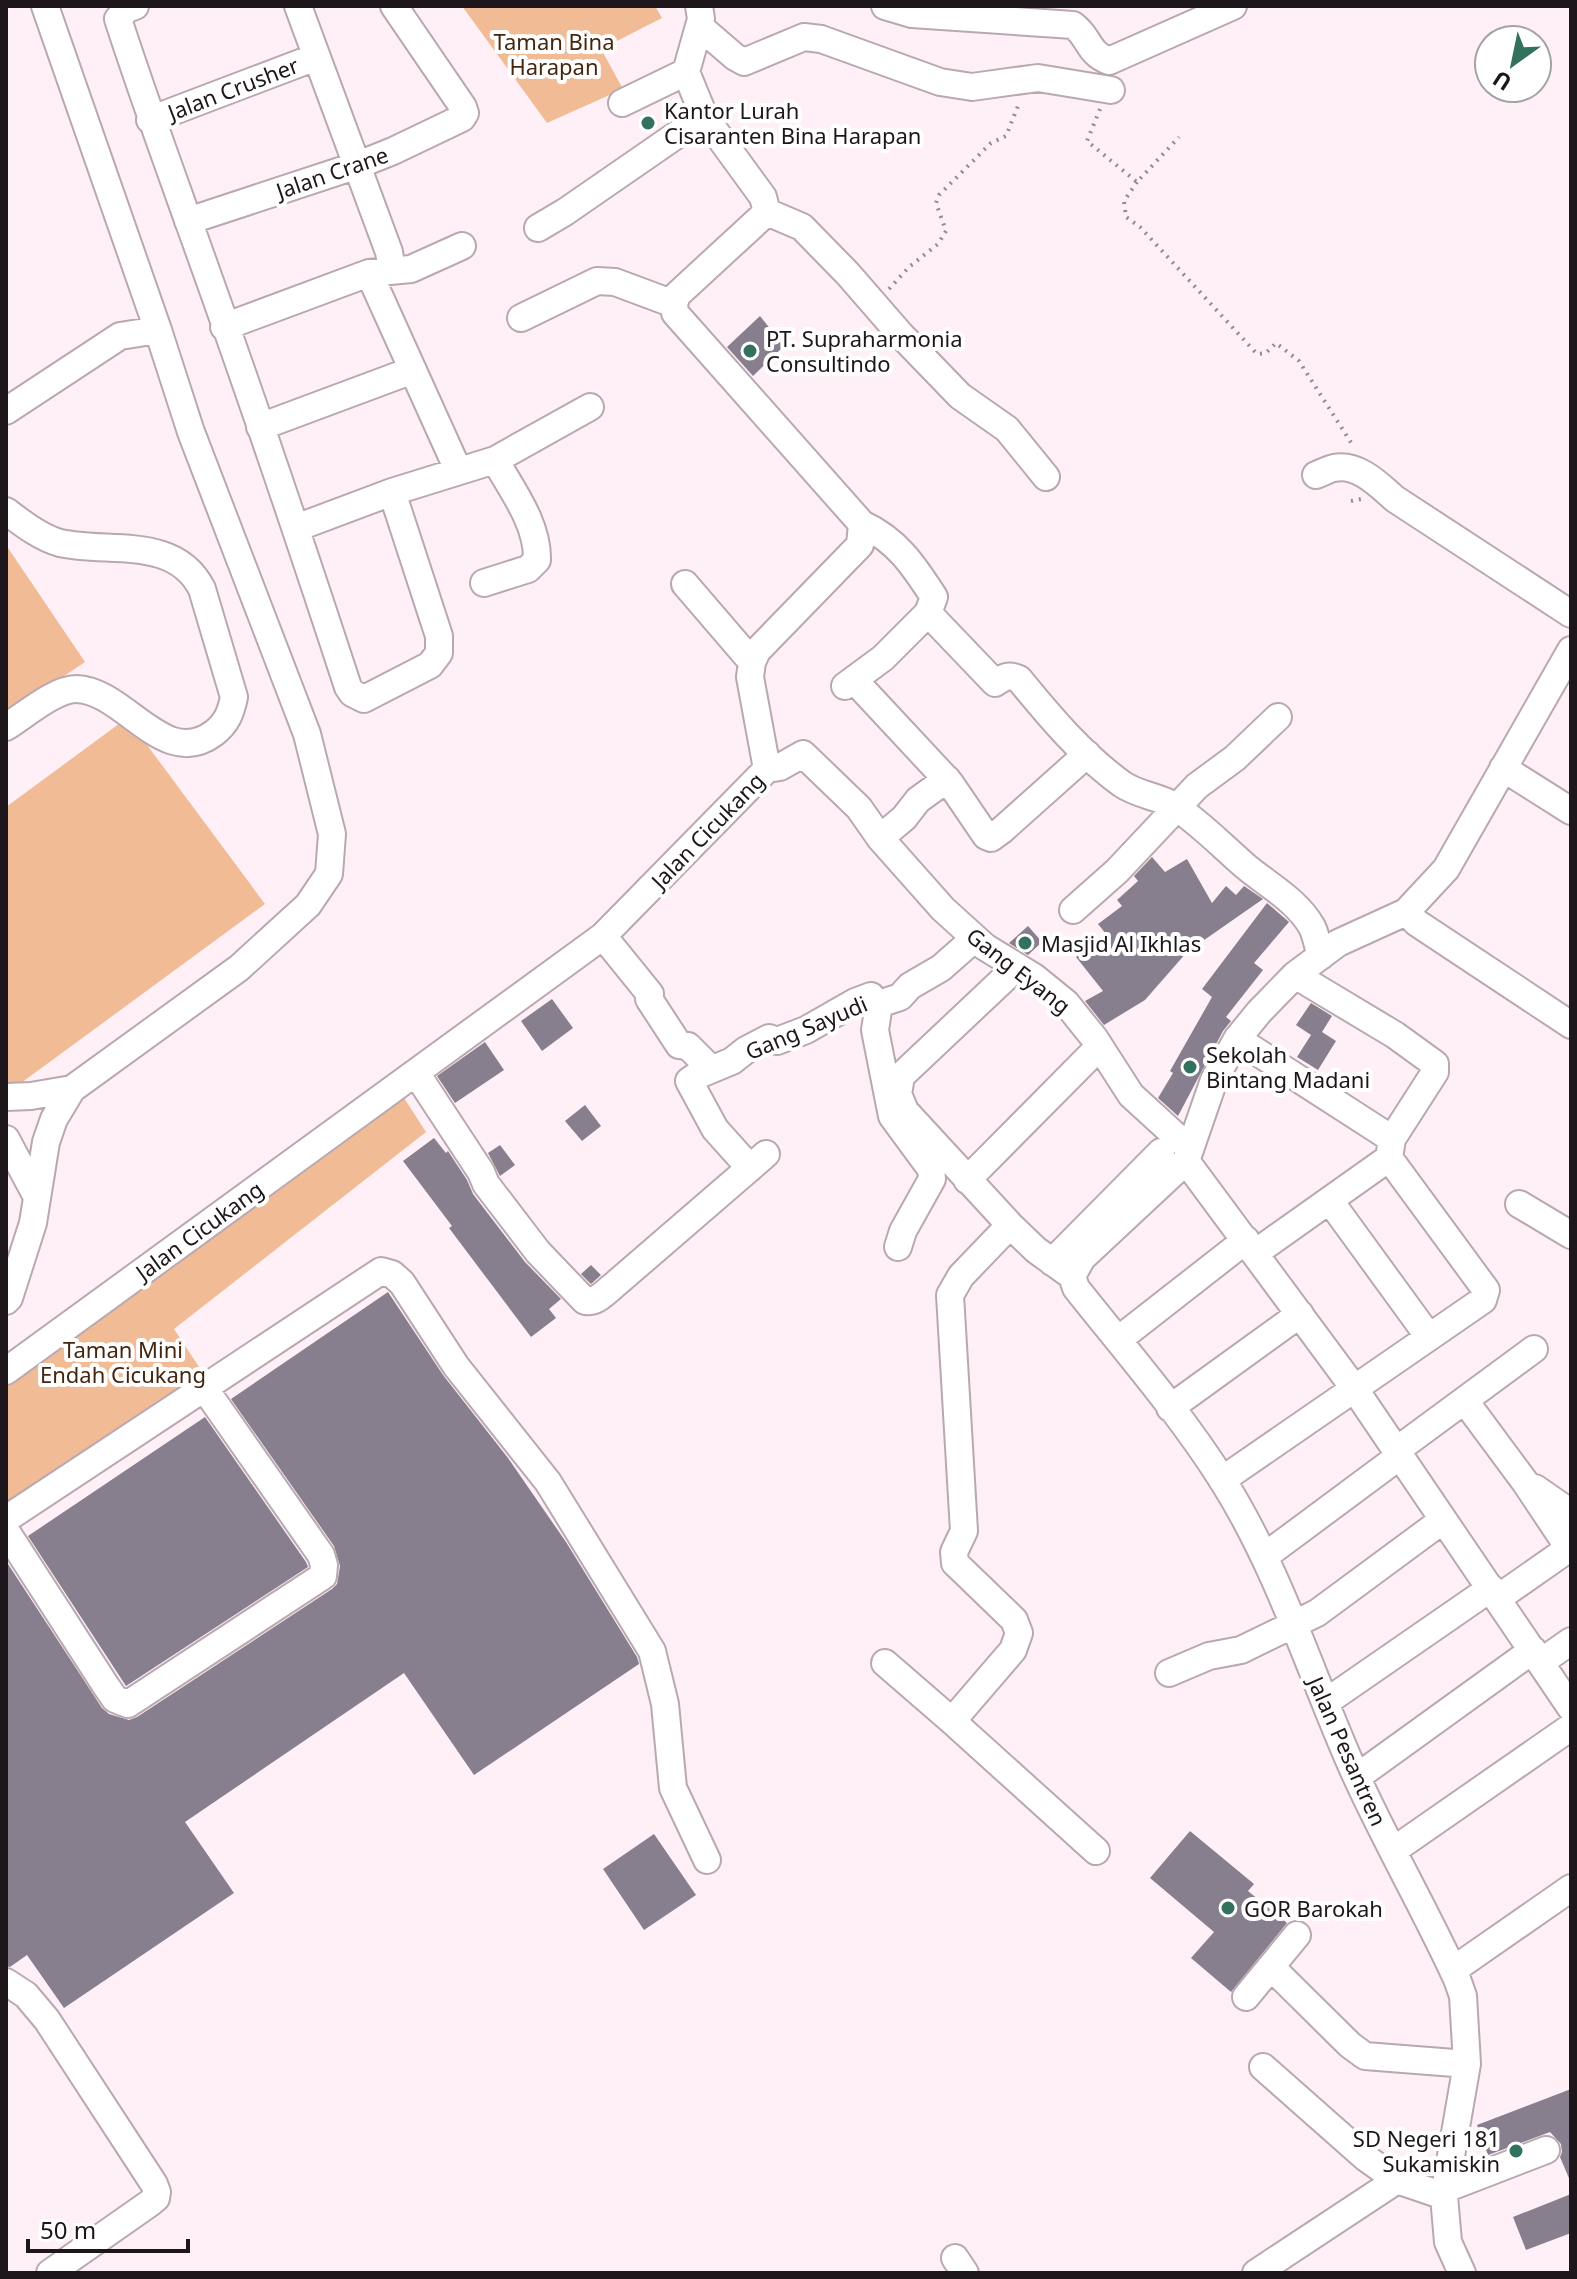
<svg xmlns="http://www.w3.org/2000/svg" width="1577" height="2279" viewBox="0 0 1577 2279" font-family="'Noto Sans',sans-serif">
<style>
.green{fill:#f1bb96}
.building{fill:#887f8e}
.lines{fill:none;stroke-linecap:round;stroke-linejoin:round}
.minor-casing{stroke:#baa8b1;stroke-width:30}
.path{stroke:#958a8f;stroke-width:4;stroke-dasharray:2 6;stroke-linecap:butt}
.minor{stroke:#fff;stroke-width:26}
.poi-dot{fill:#32715e;stroke:#fff;stroke-width:3}
.labels{text-anchor:middle;dominant-baseline:central;stroke-width:8;stroke-linejoin:round;paint-order:stroke}
.park-label{font-size:22px;fill:#44260f;stroke:#fff}
.street-label{font-size:22px;fill:#1d161a;stroke:#fff}
.poi-label{font-size:22px;fill:#1d161a;stroke:#fff;text-anchor:start}
</style>
<rect width="100%" height="100%" fill="#fff0f7"/>
<path class="green" d="M 462,6 L 655,6 L 662,18 L 601,49 L 623,89 L 547,123 Z
M 6,545 L 85,662 L 6,715 Z
M 127,718 L 265,904 L 6,1094 L 6,807 Z
M 395,1084 L 426,1132 L 174,1329 L 203,1373 L 9,1506 L 6,1501 L 6,1382 Z"/>
<path class="building" d="M 760,316 L 784,346 L 753,376 L 727,347 Z
M 1152,857 L 1165,872 L 1187,859 L 1212,903 L 1226,886 L 1236,895 L 1244,886 L 1263,899 L 1187,952 L 1145,1000 L 1104,1025 L 1085,1001 L 1103,991 L 1076,957 L 1106,934 L 1098,924 L 1122,906 L 1117,900 L 1138,881 L 1134,876 Z
M 1267,903 L 1289,922 L 1254,963 L 1263,970 L 1226,1017 L 1231,1021 L 1223,1031 L 1178,1116 L 1158,1098 L 1173,1073 L 1170,1071 L 1212,997 L 1202,989 Z
M 1028,926 L 1042,942 L 1028,955 L 1009,943 Z
M 552,999 L 573,1028 L 542,1051 L 521,1021 Z
M 1311,1003 L 1332,1016 L 1322,1032 L 1336,1041 L 1318,1070 L 1297,1057 L 1311,1035 L 1296,1025 Z
M 485,1042 L 504,1070 L 455,1103 L 437,1076 Z
M 585,1105 L 601,1126 L 582,1141 L 565,1121 Z
M 434,1138 L 446,1153 L 448,1151 L 467,1180 L 473,1194 L 525,1262 L 561,1299 L 549,1309 L 556,1318 L 531,1337 L 449,1228 L 452,1226 L 403,1161 Z
M 500,1145 L 515,1165 L 500,1176 L 488,1153 Z
M 591,1265 L 601,1275 L 591,1284 L 581,1274 Z
M 388,1292 L 443,1375 L 508,1458 L 566,1542 L 637,1657 L 639,1664 L 474,1775 L 404,1673 L 185,1822 L 234,1893 L 64,2008 L 27,1955 L 10,1967 L 6,1966 L 6,1561 L 102,1708 L 109,1714 L 129,1720 L 137,1717 L 332,1589 L 337,1584 L 340,1566 L 334,1546 L 231,1399 Z
M 205,1417 L 306,1562 L 308,1567 L 126,1686 L 28,1536 Z
M 1190,1831 L 1254,1884 L 1248,1891 L 1287,1923 L 1231,1992 L 1191,1958 L 1214,1932 L 1150,1878 Z
M 654,1834 L 696,1895 L 644,1930 L 603,1869 Z
M 1571,2089 L 1571,2183 L 1560,2157 L 1562,2152 L 1561,2144 L 1550,2132 L 1488,2155 L 1477,2125 Z
M 1571,2194 L 1571,2233 L 1526,2250 L 1513,2217 Z"/>
<g class="lines">
<g class="minor-casing">
<path id="minor" d="M 135,6 L 127,9 L 118,19 C 140,87 164,153 188,220 C 244,375 297,531 348,687 L 352,693 L 364,699 L 430,665 L 439,653 L 439,636 L 392,492
M 298,6 L 389,252 L 392,270
M 885,6 L 912,14 L 1073,25 C 1090,37 1087,53 1109,61 L 1233,6
M 699,26 L 735,57 L 744,62 L 804,37 L 821,39 L 940,82 L 972,87 L 1038,78 L 1111,90
M 622,103 L 686,72
M 150,120 L 316,57
M 767,212 L 802,227 L 848,274 L 901,335 L 960,396 L 1007,429 L 1046,477
M 188,221 L 358,165 L 393,151 L 462,118 L 465,113 L 463,107 L 394,6
M 538,228 L 565,212 L 704,116
M 521,318 L 597,281 L 615,282 L 674,304
M 224,327 L 369,273
M 6,411 L 120,336 L 158,330
M 260,427 L 413,370
M 458,470 L 369,273 L 411,269 L 462,246
M 1316,475 C 1322,473 1328,469 1334,468 C 1358,463 1379,485 1395,499 L 1571,614
M 6,511 C 22,523 41,538 60,543 C 109,554 175,535 202,589 L 234,697 C 231,712 227,723 214,733 C 164,771 125,690 76,689 C 55,689 24,716 6,727
M 862,524 C 897,540 914,566 934,597 L 928,613 L 995,683 C 1004,677 1008,674 1019,679 C 1050,717 1082,755 1122,784 C 1138,795 1157,796 1173,805 C 1199,822 1220,844 1244,865 C 1266,884 1297,900 1312,927 C 1316,935 1318,947 1321,956
M 296,528 L 392,492 L 495,460 L 590,407
M 484,583 L 528,569 L 537,560 C 538,524 512,490 495,460
M 685,584 L 752,662
M 854,680 L 950,783 L 986,836 L 991,838 L 1002,830 L 1087,754
M 845,686 L 883,658 L 928,613
M 1503,768 L 1571,811
M 767,769 L 780,767 L 803,754 L 859,808 L 880,838 L 943,909 L 985,947 L 1034,977 L 1066,1003 L 1095,1039 L 1131,1095 L 1190,1149
M 880,838 L 904,818 L 918,800 L 947,779
M 1073,910 L 1117,871 L 1197,786 L 1235,758 L 1278,717
M 1406,912 L 1417,923 L 1571,1025
M 603,936 L 650,994 L 649,999 L 679,1045 L 688,1046 L 711,1069
M 1006,977 L 901,1076 L 898,1094 L 905,1111 L 1010,1225 L 1036,1250 L 1072,1276
M 879,1004 L 875,1030 L 892,1116 L 931,1169 L 932,1179 L 903,1231 L 898,1247
M 1237,1039 L 1392,1139
M 416,1073 L 481,1172 L 486,1184 L 538,1252 L 585,1301 C 596,1303 604,1293 612,1287 L 766,1154
M 6,1097 L 31,1096 L 72,1089
M 6,1139 L 37,1197
M 1186,1161 L 1354,1388 L 1571,1708
M 750,1168 L 715,1129 L 689,1081 L 696,1076 L 732,1061 L 746,1050 L 769,1038 L 777,1041 L 806,1030 L 855,1002 L 871,996 L 874,1002 L 879,1004 L 900,997 L 910,986 L 941,968 L 975,938
M 967,1180 L 1092,1054
M 1330,1201 L 1429,1337
M 1519,1204 L 1571,1235
M 1255,1253 L 1389,1158 L 1392,1139 L 1435,1072 L 1435,1064 L 1395,1035 L 1295,975
M 1052,1262 L 1161,1152
M 1072,1276 L 1076,1288 C 1126,1351 1180,1413 1223,1481 C 1279,1570 1310,1672 1352,1767 C 1384,1839 1424,1907 1457,1979 L 1463,1996 L 1467,2064 L 1444,2196 L 1448,2242 L 1462,2273
M 1072,1276 L 1082,1258 L 1186,1161 L 1214,1080 L 1237,1039 L 1259,1012 L 1295,975 L 1338,943 L 1406,912 L 1446,869 L 1571,650
M 6,1301 L 9,1298 L 33,1223 L 46,1142 L 54,1119 L 72,1089 L 239,968 L 308,905 L 329,874 L 332,834 L 307,734 L 191,432 L 158,330 L 45,6
M 1118,1340 L 1246,1240
M 6,1371 L 603,936 L 767,769 L 750,677 L 752,662 L 757,651 L 860,545 L 862,524 L 675,313 L 674,304 L 677,295 L 767,212 L 763,197 L 704,116 L 686,72 L 701,19 L 699,6
M 1465,1401 L 1525,1482 L 1569,1548
M 1170,1408 L 1300,1314
M 1397,1450 L 1534,1349
M 1222,1480 L 1483,1300 L 1486,1290 L 1389,1158
M 1535,1488 L 1571,1513
M 6,1519 L 381,1271 L 392,1274 L 402,1283 L 456,1366 L 548,1482 L 652,1651 L 665,1704 L 673,1788 L 707,1860
M 6,1531 L 106,1686 L 115,1699 L 128,1704 L 323,1576 L 324,1565 L 321,1555 L 205,1389
M 1265,1556 L 1401,1455
M 1498,1598 L 1571,1547
M 1541,1662 L 1571,1641
M 885,1663 L 952,1721 L 1096,1851
M 1169,1673 L 1209,1656 L 1241,1650 L 1317,1613 L 1443,1520
M 1326,1702 L 1491,1588
M 952,1721 L 1013,1650 L 1019,1633 L 1014,1620 L 955,1563 L 954,1552 L 964,1531 L 950,1295 L 961,1276 L 1010,1225
M 1357,1777 L 1533,1650
M 1394,1850 L 1571,1727
M 1271,1967 L 1350,2045 L 1365,2056 L 1467,2064
M 1453,1970 L 1571,1888
M 6,1982 L 26,1995 L 47,2020 L 154,2184 L 157,2192 L 156,2198 L 150,2203 L 50,2273
M 1246,1997 L 1297,1935
M 1263,2067 L 1366,2158 L 1397,2180 L 1444,2196
M 1445,2189 L 1546,2150
M 955,2258 L 965,2273
M 1256,2273 L 1397,2180"/>
</g>
<path class="path" d="M 1100,109 L 1087,141 L 1137,182 L 1179,137
M 1137,182 L 1124,201 L 1126,217 L 1140,227 L 1257,354 L 1266,353 L 1276,343 L 1299,361 L 1352,444
M 889,289 L 909,267 L 938,244 L 946,231 L 936,203 L 939,195 L 991,143 L 1006,136 L 1020,101
M 1351,501 L 1361,499"/>
<use href="#minor" class="minor"/>
</g>
<g class="poi-dot">
<circle cx="648" cy="123" r="8"/>
<circle cx="750" cy="351" r="8"/>
<circle cx="1025" cy="943" r="8"/>
<circle cx="1190" cy="1067" r="8"/>
<circle cx="1228" cy="1908" r="8"/>
<circle cx="1516" cy="2151" r="8"/>
</g>
<g class="labels">
<g class="park-label">
<text x="554" y="41">Taman Bina<tspan x="554" dy="25">Harapan</tspan></text>
<text x="123" y="1349">Taman Mini<tspan x="123" dy="25">Endah Cicukang</tspan></text>
</g>
<g class="street-label">
<text transform="translate(233 88) rotate(-21)">Jalan Crusher</text>
<text transform="translate(332 172) rotate(-19)">Jalan Crane</text>
<text transform="translate(707 830) rotate(-46)">Jalan Cicukang</text>
<text transform="translate(1019 970) rotate(38)">Gang Eyang</text>
<text transform="translate(806 1027) rotate(-23)">Gang Sayudi</text>
<text transform="translate(199 1230) rotate(-36)">Jalan Cicukang</text>
<text transform="translate(1348 1751) rotate(66)">Jalan Pesantren</text>
</g>
<g class="poi-label">
<text x="664" y="110">Kantor Lurah<tspan x="664" dy="25">Cisaranten Bina Harapan</tspan></text>
<text x="766" y="338">PT. Supraharmonia<tspan x="766" dy="25">Consultindo</tspan></text>
<text x="1041" y="943">Masjid Al Ikhlas</text>
<text x="1206" y="1054">Sekolah<tspan x="1206" dy="25">Bintang Madani</tspan></text>
<text x="1244" y="1908">GOR Barokah</text>
<text x="1500" y="2138" text-anchor="end">SD Negeri 181<tspan x="1500" dy="25">Sukamiskin</tspan></text>
</g>
</g>
<rect width="1577" height="2279" fill="none" stroke="#1d161a" stroke-width="16"/>
<g transform="translate(1513 64) rotate(213)"><circle r="38" fill="#ffffff" stroke="#a5a2a3" stroke-width="2"/>
<path d="M0-6L14 30L0 20L-14 30Z" fill="#32715e"/>
<text y="-12" font-size="22" font-weight="bold" text-anchor="middle" fill="#1d161a">U</text>
</g>
<path d="M28 2239v12h160v-12" fill="none" stroke="#1d161a" stroke-width="4"/>
<text x="40" y="2239" font-size="24" fill="#1d161a" stroke="#ffffff" stroke-width="6" paint-order="stroke">50 m</text>
</svg>
